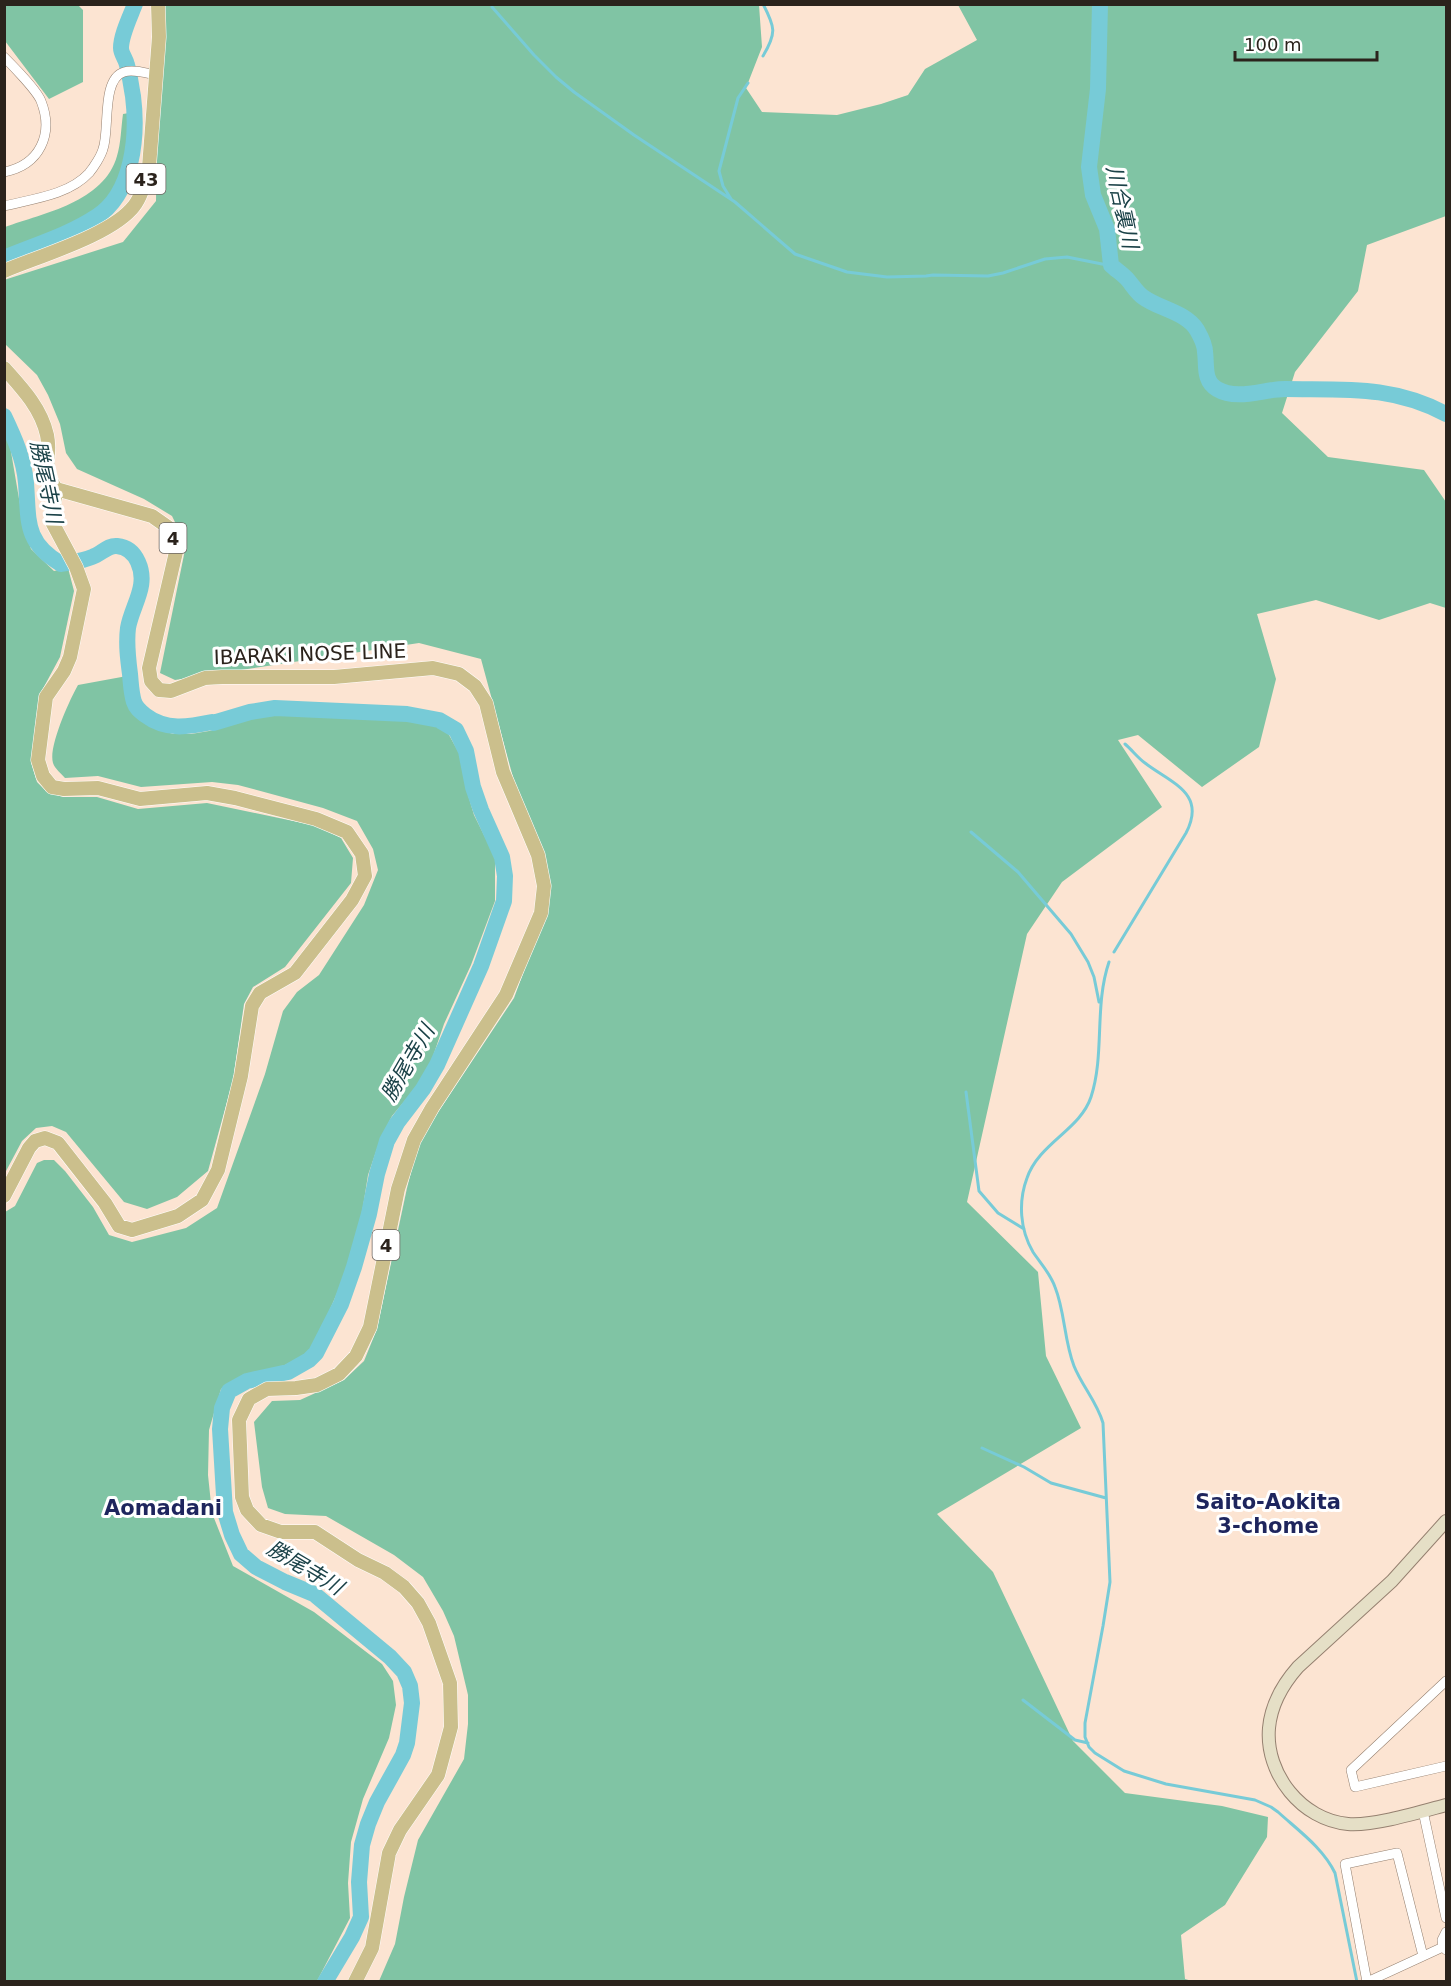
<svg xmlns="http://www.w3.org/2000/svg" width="1451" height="1986" viewBox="0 0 1451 1986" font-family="'DejaVu Sans','Noto Sans JP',sans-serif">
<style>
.forest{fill:#80c4a4}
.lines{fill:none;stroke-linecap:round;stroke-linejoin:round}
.stream{stroke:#77cbd7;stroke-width:3}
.river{stroke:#77cbd7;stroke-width:16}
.street-casing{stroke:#958070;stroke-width:10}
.secondary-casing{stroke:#958070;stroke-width:14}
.primary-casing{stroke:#fff;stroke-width:15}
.street{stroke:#fff;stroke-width:9}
.secondary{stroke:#e5dfc6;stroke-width:12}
.primary{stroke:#cbbf8c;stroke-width:14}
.labels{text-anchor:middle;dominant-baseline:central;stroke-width:6;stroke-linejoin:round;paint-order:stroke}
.shield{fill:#fff;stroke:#6b6560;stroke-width:1.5}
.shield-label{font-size:18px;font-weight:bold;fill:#2b231c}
.street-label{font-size:20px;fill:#2b231c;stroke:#fff}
.water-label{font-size:21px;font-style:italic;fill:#1b4248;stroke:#fff}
.neighbourhood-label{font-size:21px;font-weight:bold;fill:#1e255d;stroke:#fff}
</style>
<rect width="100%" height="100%" fill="#fce4d2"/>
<path class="forest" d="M 5,4 L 78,5 L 83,10 L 83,82 L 49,99 L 5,41 Z
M 164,5 L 759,5 L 762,47 L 746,88 L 762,112 L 837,115 L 881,104 L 908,95 L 925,69 L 977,40 L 958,5 L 1446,5 L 1446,216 L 1367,245 L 1358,291 L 1295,372 L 1282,413 L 1328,457 L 1424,470 L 1446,502 L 1446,608 L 1430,603 L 1379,620 L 1316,600 L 1257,614 L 1276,679 L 1259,747 L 1202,787 L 1138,735 L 1118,740 L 1162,807 L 1062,882 L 1027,934 L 967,1202 L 1038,1272 L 1046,1356 L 1081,1428 L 937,1514 L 993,1572 L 1073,1741 L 1125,1793 L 1222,1806 L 1268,1817 L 1267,1837 L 1225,1905 L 1181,1935 L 1185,1979 L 1192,1981 L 379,1981 L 395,1944 L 404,1897 L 418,1840 L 464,1759 L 468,1724 L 468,1695 L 454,1636 L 443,1611 L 423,1577 L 394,1555 L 326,1516 L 285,1514 L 268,1508 L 262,1487 L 254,1422 L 272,1401 L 300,1400 L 344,1380 L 364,1361 L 377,1329 L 407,1188 L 419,1141 L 514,998 L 545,914 L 514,781 L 481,659 L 419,643 L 175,680 L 160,673 L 186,545 L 172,516 L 144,499 L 77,469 L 66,453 L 60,424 L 48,395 L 37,375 L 5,344 L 4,280 L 123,242 L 156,201 L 157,130 Z
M 129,113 C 131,148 123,191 93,212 C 67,231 34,240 5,251 L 5,227 C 44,213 104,202 117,156 C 121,143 121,128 123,114 Z
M 5,436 L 10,446 L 24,528 L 31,549 L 54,571 L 68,568 L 74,591 L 60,657 L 39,696 L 31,762 L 37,782 L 47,792 L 63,797 L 97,797 L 138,809 L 207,803 L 317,826 L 341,838 L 353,858 L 351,883 L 285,967 L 253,987 L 244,1004 L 233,1080 L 208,1171 L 177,1197 L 147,1209 L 124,1202 L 66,1132 L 52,1126 L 36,1128 L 22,1141 L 5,1173 Z
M 127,676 L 127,692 L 138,718 L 153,727 L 173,734 L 191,734 L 215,730 L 251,718 L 276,714 L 321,714 L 339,718 L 375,717 L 406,719 L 442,727 L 449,735 L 459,753 L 466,788 L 474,815 L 495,857 L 495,901 L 471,965 L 444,1024 L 430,1065 L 418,1085 L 392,1116 L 380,1140 L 368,1175 L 362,1213 L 347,1270 L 312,1351 L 285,1365 L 258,1373 L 244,1375 L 221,1389 L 209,1430 L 208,1475 L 212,1513 L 233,1566 L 314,1612 L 382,1664 L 393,1681 L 396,1705 L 389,1738 L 363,1799 L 351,1842 L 348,1883 L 350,1918 L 317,1981 L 5,1981 L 5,1212 L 15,1206 L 37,1163 L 44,1160 L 54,1160 L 65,1171 L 93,1207 L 109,1235 L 132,1242 L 186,1228 L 217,1208 L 265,1074 L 283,1011 L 297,992 L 319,975 L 364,905 L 378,870 L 373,849 L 357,821 L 323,808 L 238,785 L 212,782 L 141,787 L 98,776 L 65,778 C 61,773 55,769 53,763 C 48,747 70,699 78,685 Z"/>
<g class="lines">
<path class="stream" d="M 763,4 C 775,27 777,33 763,56
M 492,7 L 534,55 L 556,77 L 574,92 L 634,135 L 735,202 L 795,254 L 847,272 L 887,277 L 926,276 L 933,275 L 988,276 L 1003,273 L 1045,259 L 1067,257 L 1112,266
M 731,199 L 723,186 L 719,171 L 738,98 L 748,83
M 971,832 L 1018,872 L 1071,934 L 1088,962 L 1094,977 L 1099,1002
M 1114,952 L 1186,833 C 1207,793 1171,783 1145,763 C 1138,758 1132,750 1125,744
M 1109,962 C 1094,1006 1105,1054 1091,1097 C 1080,1130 1039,1143 1027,1178 C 1018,1202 1020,1230 1033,1252 C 1041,1264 1050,1273 1055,1287 C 1065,1312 1064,1340 1074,1366 C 1082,1386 1097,1402 1103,1423 L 1110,1582 L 1103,1626 L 1085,1723 L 1085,1737 L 1089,1747 L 1095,1753 L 1124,1771 L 1166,1784 L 1255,1800 L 1271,1807 L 1278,1812 C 1299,1831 1323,1848 1335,1873 L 1357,1982
M 966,1092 L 979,1191 L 998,1213 L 1024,1229
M 982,1448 L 1024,1467 L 1051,1483 L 1106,1498
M 1023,1700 L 1075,1740 L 1088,1743"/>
<path class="river" d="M 1100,4 L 1098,89 L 1089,167 L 1093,195 L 1107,229 L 1111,265 C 1116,270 1123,274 1128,280 C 1133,286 1137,293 1143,297 C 1159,309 1186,312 1197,330 C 1201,337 1205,345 1205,352 C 1207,365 1203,381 1217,389 C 1237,401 1264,389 1285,389 C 1344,390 1392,385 1446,414
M 4,258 C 35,245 69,235 96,217 C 133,194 138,136 133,96 C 131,86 130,75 127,65 C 126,59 121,54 121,48 C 121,35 130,17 135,4
M 4,416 C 14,437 24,459 26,483 C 29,521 24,542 61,564 C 71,562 83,561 92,557 C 101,554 108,545 117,546 C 128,547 134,553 138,562 C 149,586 132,605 128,628 C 126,644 128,659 130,674 C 131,684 131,692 134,702 C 136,708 140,711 145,715 C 166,731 188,727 212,722 L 213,723 L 250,712 L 275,708 L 407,714 L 439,720 L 456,730 L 466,751 L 473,787 L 481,810 L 502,857 L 505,876 L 504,901 L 481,966 L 437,1065 L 423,1089 L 397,1123 L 387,1141 L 377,1174 L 369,1214 L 354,1267 L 341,1304 L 316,1353 L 309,1360 L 288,1372 L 247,1381 L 229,1391 L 222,1408 L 220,1429 L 225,1512 L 232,1535 L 241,1554 L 256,1567 L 285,1582 L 314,1594 L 390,1657 L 404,1672 L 410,1686 L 412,1703 L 407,1743 L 403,1755 L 377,1802 L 368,1824 L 362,1845 L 359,1882 L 361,1917 L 352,1937 L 325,1982"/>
<g class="street-casing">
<path id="street" d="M 4,57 C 13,66 37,91 41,101 C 54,134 40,165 4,172
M 4,206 C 32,199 69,195 89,173 C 94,167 101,156 103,149 C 110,130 101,79 124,72 C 133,69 146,73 156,75
M 1446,1681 L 1351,1770 L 1355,1787 L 1446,1766
M 1423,1811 L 1446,1918
M 1446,1932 L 1442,1940 L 1443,1947 L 1446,1950
M 1423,1956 L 1397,1853 L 1345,1864 L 1367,1982 L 1443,1947"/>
</g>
<g class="secondary-casing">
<path id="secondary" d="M 1446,1521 L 1392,1581 L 1298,1667 C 1283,1684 1271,1705 1269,1728 C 1265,1774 1302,1820 1348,1824 C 1374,1826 1420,1812 1446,1805"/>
</g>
<g class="primary-casing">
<path id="primary" d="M 4,271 C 39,256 112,235 134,206 C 142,196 146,180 149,167 L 159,37 L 158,4
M 4,368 C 22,388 41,408 47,435 C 52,458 40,465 56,489
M 56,489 L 152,516 L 172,530 L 176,552 L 149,668 L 151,681 L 159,690 L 171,691 L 205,678 L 222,677 L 334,677 L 433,668 L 459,674 L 475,686 L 486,703 L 503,772 L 538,855 L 544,886 L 541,913 L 506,995 L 432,1108 L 414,1140 L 398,1189 L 370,1327 L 356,1356 L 339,1374 L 317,1385 L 296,1388 L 267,1389 L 249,1399 L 239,1420 L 242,1497 L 247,1510 L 261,1525 L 281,1532 L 315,1532 L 358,1560 L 385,1573 L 404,1587 L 418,1603 L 429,1623 L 450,1683 L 451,1727 L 438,1775 L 400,1830 L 389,1853 L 372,1948 L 355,1982
M 4,1196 L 29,1148 L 35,1141 L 45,1138 L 58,1143 L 105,1203 L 119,1226 L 132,1230 L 178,1216 L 202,1200 L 218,1170 L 241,1076 L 252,1006 L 260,993 L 295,973 L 352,900 L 365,876 L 362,854 L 347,832 L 316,819 L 235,798 L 207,793 L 140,799 L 98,788 L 64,789 L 52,787 L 43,776 L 38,760 L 46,697 L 64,671 L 70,657 L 84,589 L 76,567 L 52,522 L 56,489"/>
</g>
<use href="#street" class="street"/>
<use href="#secondary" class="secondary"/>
<use href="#primary" class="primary"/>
</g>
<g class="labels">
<g class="shield">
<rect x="126.5" y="164" width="39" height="30" rx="4.5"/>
<rect x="159.5" y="523" width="27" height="30" rx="4.5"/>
<rect x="372.5" y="1230" width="27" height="30" rx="4.5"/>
</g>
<g class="shield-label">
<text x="146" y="179">43</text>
<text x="173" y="538">4</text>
<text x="386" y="1245">4</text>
</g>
<g class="street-label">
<text transform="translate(310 654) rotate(-2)">IBARAKI NOSE LINE</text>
</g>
<g class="water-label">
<text transform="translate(1122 207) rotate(78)">川合裏川</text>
<text transform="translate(46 482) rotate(78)">勝尾寺川</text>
<text transform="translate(408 1063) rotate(-60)">勝尾寺川</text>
<text transform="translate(305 1568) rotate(31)">勝尾寺川</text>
</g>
<g class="neighbourhood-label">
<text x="1268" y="1502">Saito-Aokita<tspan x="1268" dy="24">3-chome</tspan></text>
<text x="163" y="1508">Aomadani</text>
</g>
</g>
<rect width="1451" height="1986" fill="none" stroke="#2b231c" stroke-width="12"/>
<path d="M1235 51v9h142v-9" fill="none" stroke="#2b231c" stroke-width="3"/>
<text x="1244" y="51" font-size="18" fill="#2b231c" stroke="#ffffff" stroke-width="4.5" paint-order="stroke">100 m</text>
</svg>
